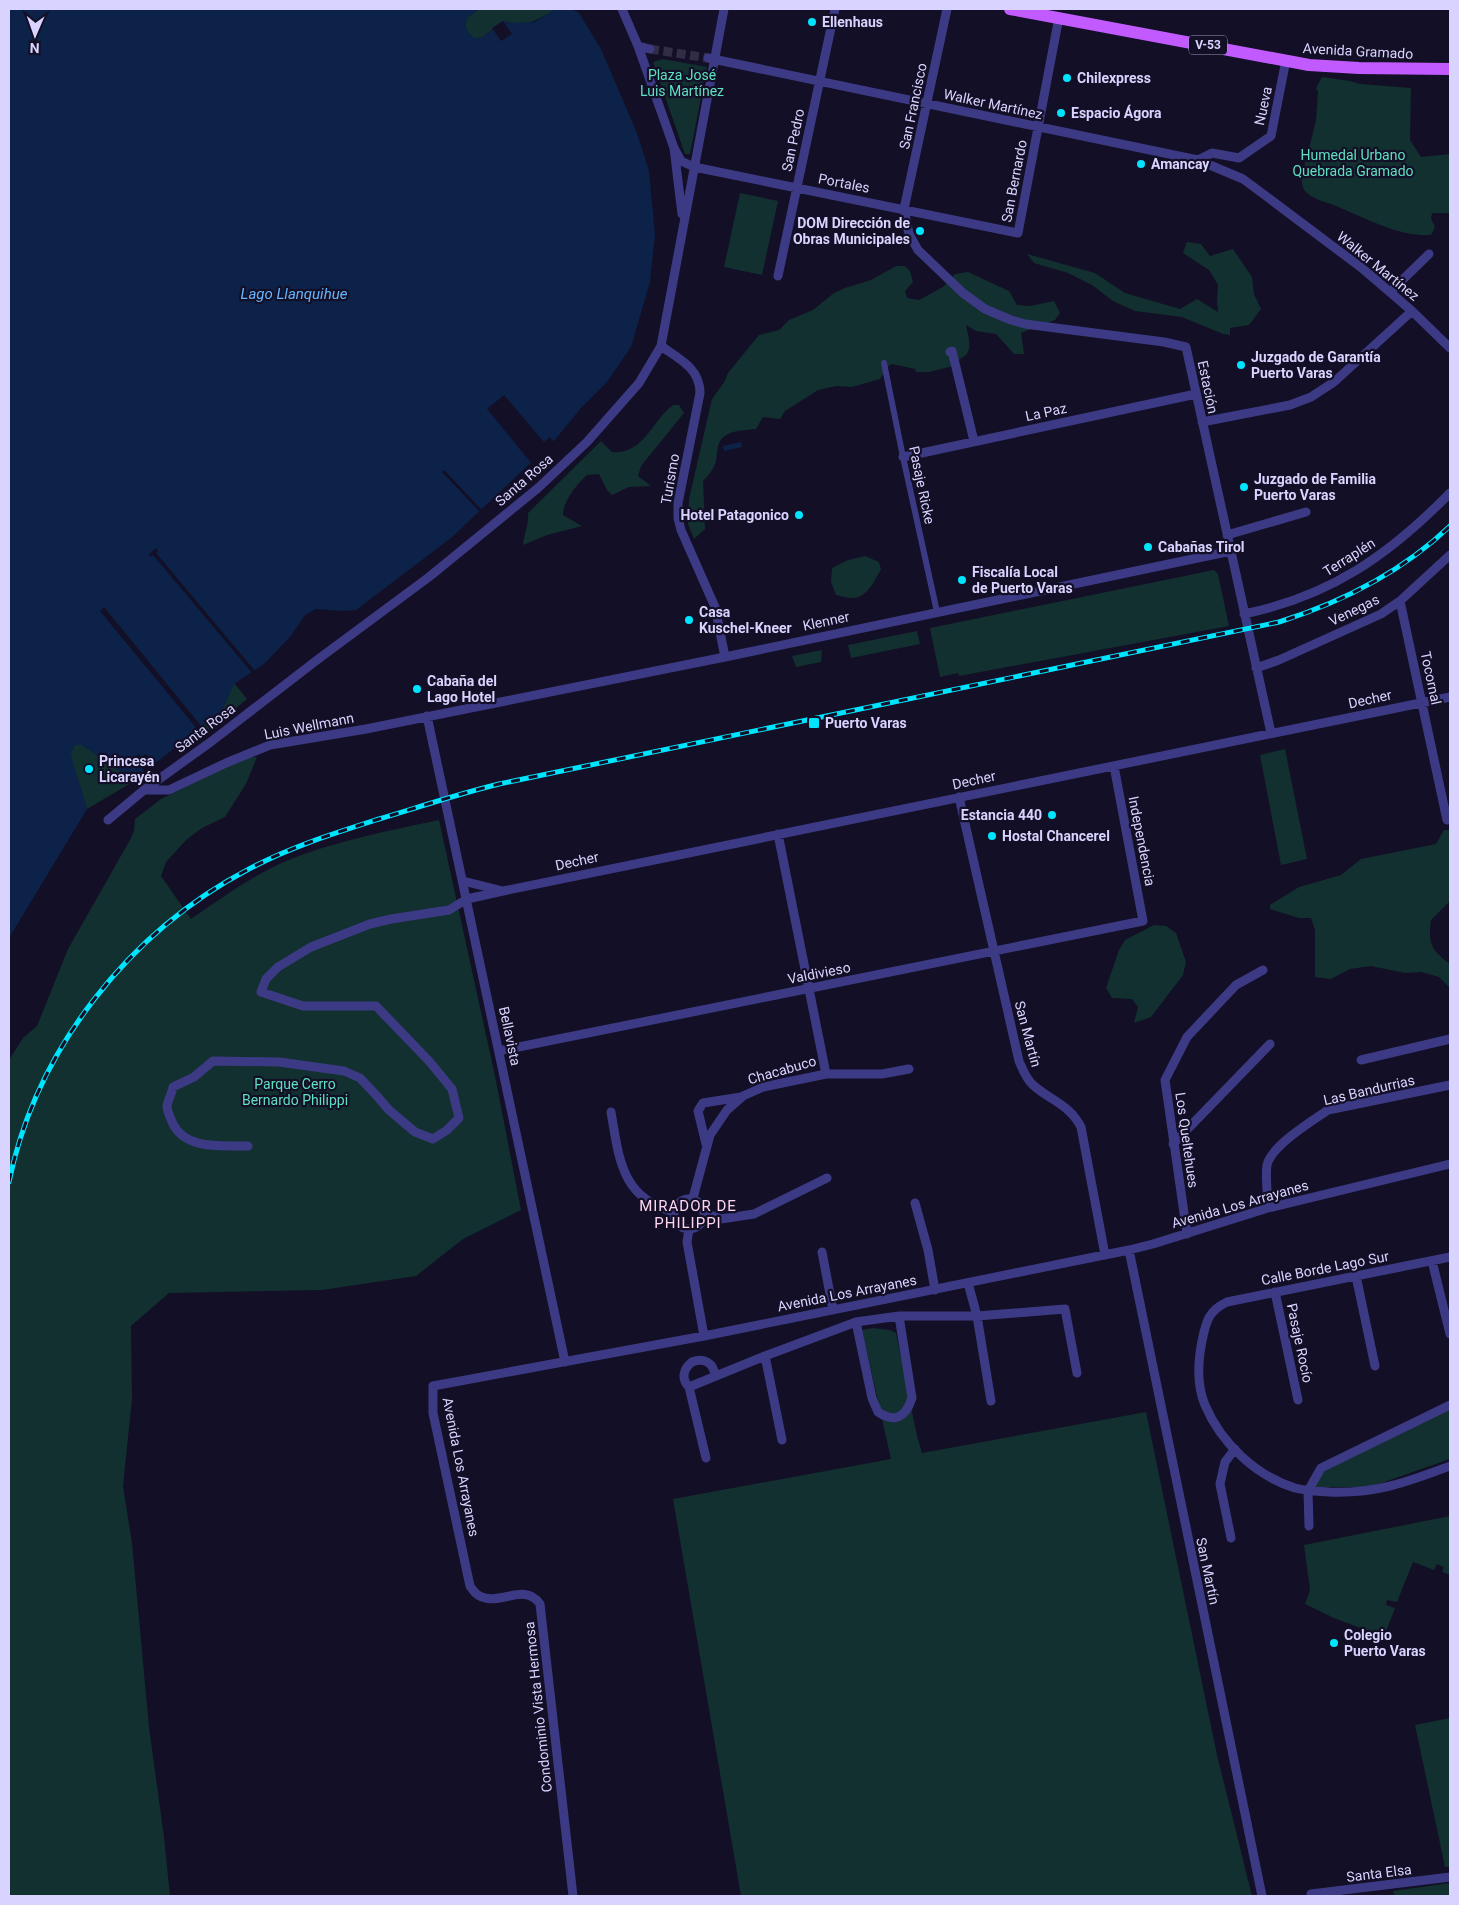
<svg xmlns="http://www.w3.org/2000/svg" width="1459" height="1905" viewBox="0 0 1459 1905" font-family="Roboto,sans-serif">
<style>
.green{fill:#12302f}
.water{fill:#0c2248}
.pier{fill:#130f26}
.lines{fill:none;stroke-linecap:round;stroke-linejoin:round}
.minor-tunnel{stroke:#312d47;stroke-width:9;stroke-dasharray:9 4.5;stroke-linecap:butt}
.pedestrian{stroke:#3d3a85;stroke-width:6}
.minor{stroke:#3d3a85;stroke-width:9}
.primary{stroke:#c25bff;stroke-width:12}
.rail-casing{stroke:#00e5ff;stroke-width:5}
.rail{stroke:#130f26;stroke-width:3;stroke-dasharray:9;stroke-linecap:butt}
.poi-dot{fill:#00e5ff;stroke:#130f26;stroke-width:2}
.labels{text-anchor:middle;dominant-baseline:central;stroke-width:4.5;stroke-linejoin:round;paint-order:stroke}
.shield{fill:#130f26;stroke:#9e99be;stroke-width:1}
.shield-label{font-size:12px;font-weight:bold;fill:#d9d4ff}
.poi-label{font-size:14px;font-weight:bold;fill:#d9d4ff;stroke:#130f26;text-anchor:start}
.street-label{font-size:14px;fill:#d9d4ff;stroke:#130f26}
.park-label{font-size:14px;fill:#5fe0c0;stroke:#130f26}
.water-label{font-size:15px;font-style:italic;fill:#62b6ff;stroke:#130f26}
.neighbourhood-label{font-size:15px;letter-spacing:1px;fill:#ffd6f0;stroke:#130f26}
</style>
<rect width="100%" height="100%" fill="#130f26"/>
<path class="green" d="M 479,9 L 556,9 C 538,20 526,28 503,21 L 483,37 L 475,39 L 469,34 L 465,27 L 467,18 Z
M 663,59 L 707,67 L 690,154 L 685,154 L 653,62 Z
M 1322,77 L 1350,81 L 1360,84 L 1411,88 L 1410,140 L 1421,157 L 1450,154 L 1450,213 L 1432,213 L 1431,219 L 1435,227 L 1431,235 C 1399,237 1365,218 1336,206 C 1326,202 1315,200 1307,193 C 1302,188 1301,183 1302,176 L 1316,120 L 1318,92 L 1316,88 Z
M 740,193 L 778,201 L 762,275 L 724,267 Z
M 1187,242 L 1201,244 L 1210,256 L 1233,249 L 1252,277 L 1254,294 L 1261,309 L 1249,325 L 1230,328 L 1230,335 L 1223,334 L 1182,317 L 1135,311 L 1113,301 L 1092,285 L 1068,273 L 1034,263 L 1027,254 L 1095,273 L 1125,293 L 1180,309 L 1197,299 L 1218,312 L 1217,302 L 1218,285 L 1209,270 L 1183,253 Z
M 896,266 L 905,266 L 910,271 L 913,282 L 905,291 L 907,298 L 919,300 L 943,287 L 955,274 L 968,272 L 1009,291 L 1017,305 L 1030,306 L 1054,301 L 1060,313 L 1055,320 L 1021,333 L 1024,354 L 1014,354 L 996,334 L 976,331 L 966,325 C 970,344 975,355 953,362 L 953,366 L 929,372 L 916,372 L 915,369 L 892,364 L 887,367 L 880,379 L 852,387 L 836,386 L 818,390 L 785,411 L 780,419 L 763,417 L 756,429 C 748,430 735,430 728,434 C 716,440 718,450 716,461 C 714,469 708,476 703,481 L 705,529 L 694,539 L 688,524 L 689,499 L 712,399 L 725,381 L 728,373 L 759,335 L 779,330 L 789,320 L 813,310 L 834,293 L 845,288 L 871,280 Z
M 673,405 L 679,405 L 684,413 L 641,466 L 638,476 L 651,486 L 629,487 L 612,495 L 607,490 L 599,474 L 587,475 C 577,484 563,501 563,515 L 582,526 L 547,535 L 523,545 C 524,534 529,524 528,513 L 601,441 L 612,452 C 644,455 652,420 673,405 Z
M 865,556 L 879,562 L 881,569 C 875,580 868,597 853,598 C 848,598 841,596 836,595 L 831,582 L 832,568 L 848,560 Z
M 1214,570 L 1218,574 L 1229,626 L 959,676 L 958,673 L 940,677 L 930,628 Z
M 917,631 L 920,644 L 851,658 L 848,645 Z
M 822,650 L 821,662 L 796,667 L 792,656 Z
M 234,683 L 247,699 L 208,731 L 198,730 L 222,710 Z
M 75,745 L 82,745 L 120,771 L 131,783 L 87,809 C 85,799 69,758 71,753 C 71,752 74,746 75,745 Z
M 1285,749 L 1307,859 L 1281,865 L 1260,755 Z
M 246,757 L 257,757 L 246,784 L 225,817 L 202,828 L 186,840 L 166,862 L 161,876 L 191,919 C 221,898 252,876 286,861 C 334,841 388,831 439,820 L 495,1076 L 521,1210 L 463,1239 L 416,1276 L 322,1290 L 169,1293 L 131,1326 L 132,1399 L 123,1486 L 132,1543 L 149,1727 L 164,1837 L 170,1896 L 9,1896 L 9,1060 L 23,1038 L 37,1026 L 68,949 L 130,840 L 134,831 L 135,819 L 161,799 Z
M 1444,830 L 1450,830 L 1450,901 L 1431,920 C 1428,944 1431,950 1450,964 L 1450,988 L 1439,977 L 1421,972 L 1405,973 L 1371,966 L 1350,969 L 1331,979 L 1315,977 L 1315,930 L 1311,918 L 1299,918 L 1270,909 L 1270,905 L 1299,887 L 1341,875 L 1361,859 L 1436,844 Z
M 1154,925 L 1166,926 L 1176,933 L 1186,962 L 1183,975 L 1151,1017 L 1134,1023 L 1138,1007 L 1132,999 L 1112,998 L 1106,988 L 1119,950 L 1125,940 Z
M 873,1328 L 890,1330 L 896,1333 L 917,1436 L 922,1453 L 1146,1412 L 1217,1755 L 1252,1896 L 741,1896 L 673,1499 L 891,1459 L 862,1330 Z
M 1450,1408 L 1450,1459 L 1370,1487 L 1312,1487 L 1324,1471 Z
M 1450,1516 L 1450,1575 L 1442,1572 L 1444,1567 L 1437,1564 L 1434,1570 L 1413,1562 L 1397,1602 L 1387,1600 L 1386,1605 L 1395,1608 L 1384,1637 L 1334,1618 L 1305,1604 L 1310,1590 L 1304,1545 Z
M 1450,1718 L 1450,1867 L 1445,1867 L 1415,1725 Z
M 1450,1883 L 1450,1896 L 1394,1896 L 1393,1891 Z"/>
<path class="water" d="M 9,9 L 479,9 L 467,18 L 465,27 L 469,34 L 476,39 L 483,37 L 503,21 L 510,23 L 535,22 L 556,9 L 571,9 L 579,13 L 601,49 L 637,133 L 649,171 L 655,235 L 650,282 L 631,347 L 607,382 L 582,407 L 554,441 L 451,538 L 356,610 L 343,611 L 316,609 L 305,615 L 290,637 L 264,664 L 234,684 L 222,710 L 131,783 L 120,771 L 82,745 L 75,745 C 74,746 71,752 71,753 C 70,758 85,799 87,809 L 9,938 Z
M 741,442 L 742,447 L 724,451 L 723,446 Z"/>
<path class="pier" d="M 503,21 L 512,34 L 501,41 L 492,28 Z
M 504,395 L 544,442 L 550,437 L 555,443 L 532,464 L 487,409 Z
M 444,470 L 482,510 L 480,512 L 442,472 Z
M 156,548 L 158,551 L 156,553 L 256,672 L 253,674 L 153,555 L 151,557 L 149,554 Z
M 104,607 L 202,727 L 198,730 L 100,611 Z
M 139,754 L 141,757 L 146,754 L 155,764 L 146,774 L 134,758 Z"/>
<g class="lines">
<path class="minor-tunnel" d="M 650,49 L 708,58"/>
<path class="pedestrian" d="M 884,363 L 903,457 L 937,612"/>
<path class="minor" d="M 622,9 L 638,46 L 674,148 L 682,214
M 947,9 L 904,209 L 909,234 L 918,250 L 963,293 L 985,309 L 1011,320 L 1025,324 L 1164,342 L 1186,347 L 1271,733
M 638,46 L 650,49
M 708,58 L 1198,160 L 1243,179 L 1270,199 L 1363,269 L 1412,311 L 1450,348
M 674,148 L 681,161 L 694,167 L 1018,233 L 1059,17
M 1198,160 L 1212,153 L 1239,158 L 1271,136 L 1286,60
M 778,276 L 835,9
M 1390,292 L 1429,254
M 661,346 C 679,359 700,368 700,393 L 678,503 L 678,518 L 681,530 L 715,607 L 725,657
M 950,352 L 952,351 L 974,441
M 1202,422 L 1290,405 L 1311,397 L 1334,382 L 1412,311
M 903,457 L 1196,394
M 1227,535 L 1306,512
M 1400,601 L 1447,820
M 1244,614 C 1331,596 1389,555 1450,493
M 1256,668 L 1279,660 L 1381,614 L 1400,601 L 1450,555
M 427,716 L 565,1362
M 144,790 L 169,790 L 226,763 L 270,745 L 366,729 L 725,657 L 1231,551
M 959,797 L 1019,1061 C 1023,1070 1026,1079 1033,1085 C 1051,1101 1069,1104 1081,1127 L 1105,1255
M 108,820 L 144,790 L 212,741 L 317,660 L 429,577 L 538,488 L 587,442 L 639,383 L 661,346 L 724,9
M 778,834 L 826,1074
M 463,881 L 499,890
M 499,1051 L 1143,921 L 1114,766
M 1361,1060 L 1450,1039
M 611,1112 C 619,1158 621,1198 674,1212
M 706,1144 L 698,1111 L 703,1103 L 741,1097
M 1173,1144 L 1270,1044
M 248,1146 C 223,1145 187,1151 173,1124 C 171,1119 167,1112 167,1106 C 168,1100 172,1093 173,1087 L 194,1077 L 213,1061 L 279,1062 L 344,1071 L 360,1078 L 376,1095 L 389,1110 L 415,1132 L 433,1139 L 447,1130 L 459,1118 L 452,1089 L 429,1061 L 376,1006 L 303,1006 L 261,992 L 266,979 L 278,967 L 311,947 L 370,924 L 391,919 L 449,910 L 467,899 L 503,891 L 1450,697
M 693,1198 L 710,1135 L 727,1110 L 743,1096 L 763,1087 L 826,1074 L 882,1074 L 909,1069
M674 1214a15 15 0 1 1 30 0a15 15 0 1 1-30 0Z
M 915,1203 L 928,1250 L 935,1290
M 1268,1208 C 1268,1196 1265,1177 1267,1165 C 1271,1146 1312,1121 1328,1110 L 1450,1085
M 705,1213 L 721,1219 L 754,1214 L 827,1178
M 689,1229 L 687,1242 L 704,1336
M 1187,1234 L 1165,1080 L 1187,1037 L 1236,985 L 1263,970
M 1129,1250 L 1262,1896
M 822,1252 L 833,1310
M 1450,1257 L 1227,1302 C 1208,1311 1206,1322 1202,1341 C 1198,1361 1197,1386 1205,1405 C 1221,1443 1256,1476 1295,1488 C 1306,1491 1317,1491 1329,1492 C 1376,1494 1407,1482 1450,1466
M 1432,1261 L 1450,1334
M 1356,1276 L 1375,1366
M 968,1283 L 977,1316 L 991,1401
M 1275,1292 L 1298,1400
M 856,1322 L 872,1398 L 878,1412 C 896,1424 906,1416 912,1398 L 899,1316
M 765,1356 L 782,1440
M 689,1387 C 681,1379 683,1369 692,1362 C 704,1357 714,1363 715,1376
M 706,1458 L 689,1387 L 765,1356 L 856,1322 L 899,1316 L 977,1316 L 1065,1309 L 1077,1373
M 1309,1526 L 1308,1491 L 1321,1468 L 1450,1405
M 1231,1538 L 1220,1484 L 1225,1462 L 1235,1449
M 1311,1894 L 1450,1877
M 573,1896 L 540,1604 C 524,1581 498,1608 478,1595 C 475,1593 472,1589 470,1586 L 433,1413 L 433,1386 L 704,1336 L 1129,1250 L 1153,1244 L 1268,1208 L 1450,1164"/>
<path class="primary" d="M 1010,9 L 1309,65 L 1359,68 L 1450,69"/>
<g class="rail-casing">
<path id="rail" d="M 9,1182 C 36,1049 130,931 249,869 C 290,847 335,833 379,819 C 419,807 458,794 499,784 L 1279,622 C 1342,602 1402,572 1450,526"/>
</g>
<use href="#rail" class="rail"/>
</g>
<g class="poi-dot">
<circle cx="812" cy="22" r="5"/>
<circle cx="1067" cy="78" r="5"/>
<circle cx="1061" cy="113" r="5"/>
<circle cx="1141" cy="164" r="5"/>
<circle cx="920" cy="231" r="5"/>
<circle cx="1241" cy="365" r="5"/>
<circle cx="1244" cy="487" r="5"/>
<circle cx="799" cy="515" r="5"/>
<circle cx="1148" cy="547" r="5"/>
<circle cx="962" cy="580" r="5"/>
<circle cx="689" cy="620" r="5"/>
<circle cx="417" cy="689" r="5"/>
<rect x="808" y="717" width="12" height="12" rx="2.5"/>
<circle cx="89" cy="769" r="5"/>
<circle cx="1052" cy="815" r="5"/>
<circle cx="992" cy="836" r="5"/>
<circle cx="1334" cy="1643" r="5"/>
</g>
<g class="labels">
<rect class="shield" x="1189" y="35.5" width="38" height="19" rx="4"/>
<g class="shield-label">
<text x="1208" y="45">V-53</text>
</g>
<g class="poi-label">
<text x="822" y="22">Ellenhaus</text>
<text x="1077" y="78">Chilexpress</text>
<text x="1071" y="113">Espacio Ágora</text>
<text x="1151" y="164">Amancay</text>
<text x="910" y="223" text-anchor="end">DOM Dirección de<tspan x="910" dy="16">Obras Municipales</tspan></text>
<text x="1251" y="357">Juzgado de Garantía<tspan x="1251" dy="16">Puerto Varas</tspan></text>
<text x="1254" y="479">Juzgado de Familia<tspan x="1254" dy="16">Puerto Varas</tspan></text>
<text x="789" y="515" text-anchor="end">Hotel Patagonico</text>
<text x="1158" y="547">Cabañas Tirol</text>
<text x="972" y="572">Fiscalía Local<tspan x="972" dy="16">de Puerto Varas</tspan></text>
<text x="699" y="612">Casa<tspan x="699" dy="16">Kuschel-Kneer</tspan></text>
<text x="427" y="681">Cabaña del<tspan x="427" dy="16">Lago Hotel</tspan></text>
<text x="825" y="723">Puerto Varas</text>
<text x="99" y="761">Princesa<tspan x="99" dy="16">Licarayén</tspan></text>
<text x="1042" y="815" text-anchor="end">Estancia 440</text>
<text x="1002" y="836">Hostal Chancerel</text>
<text x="1344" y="1635">Colegio<tspan x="1344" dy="16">Puerto Varas</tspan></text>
</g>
<g class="street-label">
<text transform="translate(1358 51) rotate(3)">Avenida Gramado</text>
<text transform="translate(993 104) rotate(12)">Walker Martínez</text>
<text transform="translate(913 106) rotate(-78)">San Francisco</text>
<text transform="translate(1263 106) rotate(-78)">Nueva</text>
<text transform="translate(793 140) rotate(-78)">San Pedro</text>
<text transform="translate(1014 181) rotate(-79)">San Bernardo</text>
<text transform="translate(844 183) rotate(11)">Portales</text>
<text transform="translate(1378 266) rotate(39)">Walker Martínez</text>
<text transform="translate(1208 387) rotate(78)">Estación</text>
<text transform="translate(1046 412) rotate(-12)">La Paz</text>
<text transform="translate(670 479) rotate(-80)">Turismo</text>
<text transform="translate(524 480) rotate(-41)">Santa Rosa</text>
<text transform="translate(922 485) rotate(78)">Pasaje Ricke</text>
<text transform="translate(1349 557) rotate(-32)">Terraplén</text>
<text transform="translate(1354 610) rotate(-26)">Venegas</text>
<text transform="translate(826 621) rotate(-12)">Klenner</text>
<text transform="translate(1431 678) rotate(78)">Tocornal</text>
<text transform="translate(1370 699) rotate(-12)">Decher</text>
<text transform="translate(309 726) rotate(-11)">Luis Wellmann</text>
<text transform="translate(205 728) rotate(-37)">Santa Rosa</text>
<text transform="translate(974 780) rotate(-12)">Decher</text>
<text transform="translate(1142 841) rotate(79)">Independencia</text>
<text transform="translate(577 861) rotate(-12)">Decher</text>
<text transform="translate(819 973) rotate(-11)">Valdivieso</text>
<text transform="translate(1028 1034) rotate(75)">San Martín</text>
<text transform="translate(510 1036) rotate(78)">Bellavista</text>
<text transform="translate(782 1070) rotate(-16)">Chacabuco</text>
<text transform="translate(1369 1090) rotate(-13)">Las Bandurrias</text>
<text transform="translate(1187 1140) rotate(82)">Los Queltehues</text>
<text transform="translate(1240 1204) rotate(-16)">Avenida Los Arrayanes</text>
<text transform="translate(1325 1268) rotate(-11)">Calle Borde Lago Sur</text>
<text transform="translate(847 1293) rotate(-11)">Avenida Los Arrayanes</text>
<text transform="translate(1300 1343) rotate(78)">Pasaje Rocío</text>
<text transform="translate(461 1467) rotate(79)">Avenida Los Arrayanes</text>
<text transform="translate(1208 1571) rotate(78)">San Martín</text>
<text transform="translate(538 1707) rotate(-96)">Condominio Vista Hermosa</text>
<text transform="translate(1379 1873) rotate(-7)">Santa Elsa</text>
</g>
<g class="park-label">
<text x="682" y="75">Plaza José<tspan x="682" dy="16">Luis Martínez</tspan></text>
<text x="1353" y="155">Humedal Urbano<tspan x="1353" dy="16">Quebrada Gramado</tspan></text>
<text x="295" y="1084">Parque Cerro<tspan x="295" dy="16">Bernardo Philippi</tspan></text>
</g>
<g class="water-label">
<text x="294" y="294">Lago Llanquihue</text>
</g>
<g class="neighbourhood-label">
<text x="688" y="1206">MIRADOR DE<tspan x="688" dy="17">PHILIPPI</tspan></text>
</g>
</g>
<rect width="1459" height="1905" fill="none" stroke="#d9d4ff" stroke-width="20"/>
<g transform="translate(35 35) rotate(182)" stroke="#130f26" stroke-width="4" paint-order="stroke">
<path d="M0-4L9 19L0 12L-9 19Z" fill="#d9d4ff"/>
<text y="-8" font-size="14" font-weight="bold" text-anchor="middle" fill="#d9d4ff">N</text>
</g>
</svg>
